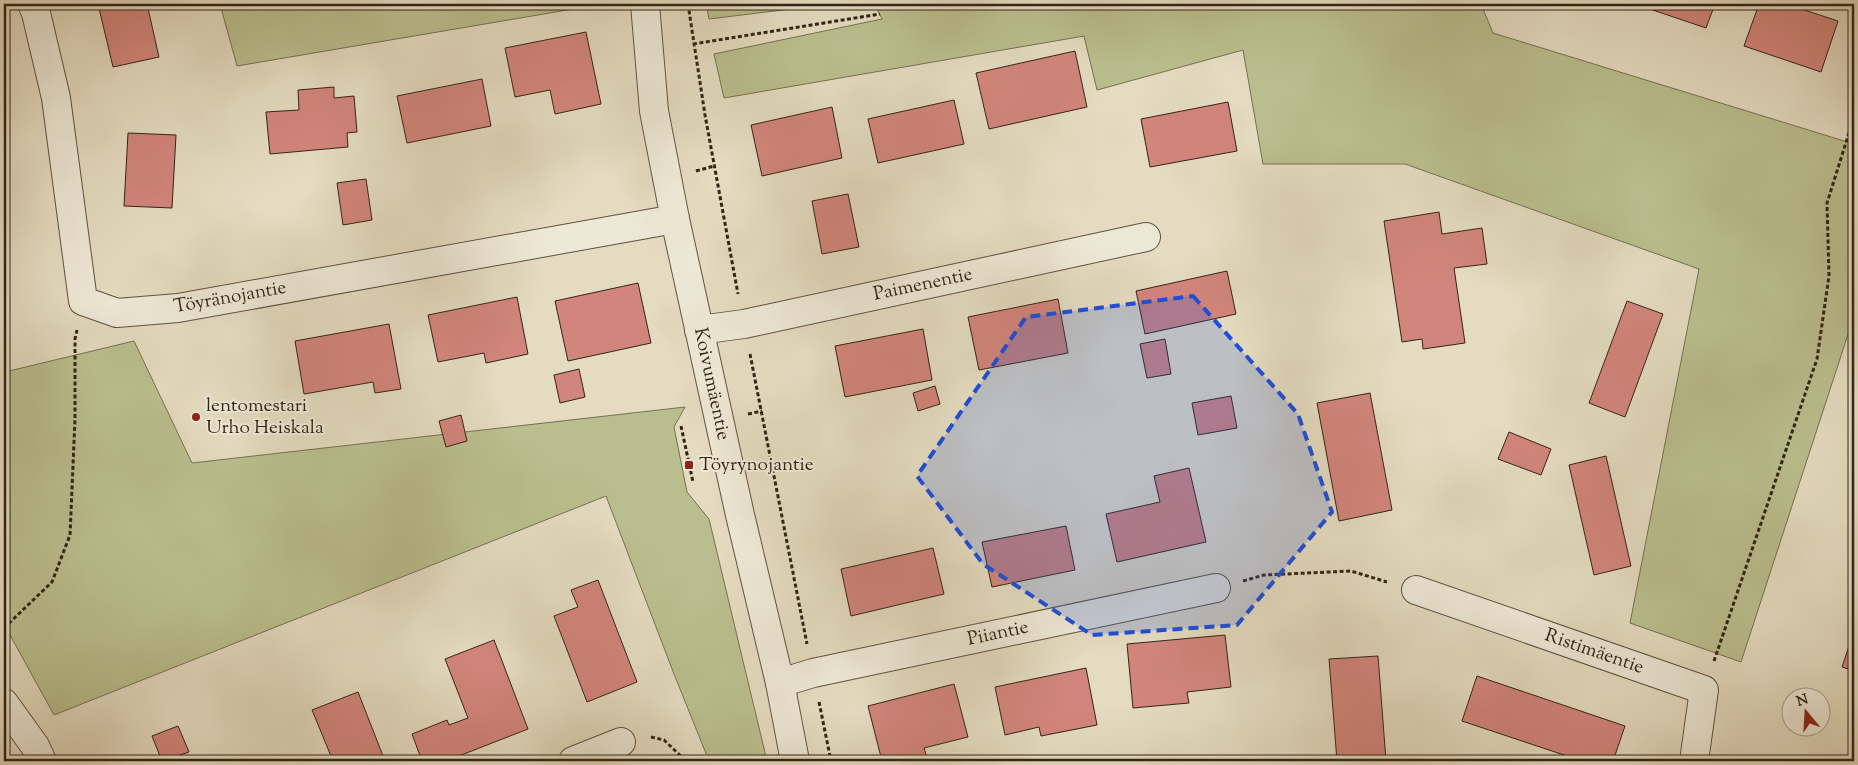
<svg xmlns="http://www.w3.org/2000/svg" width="1858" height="765" viewBox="0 0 1858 765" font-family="'Sorts Mill Goudy',serif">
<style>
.green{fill:#babe8e;stroke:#767152}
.building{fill:#d2857c;stroke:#332416}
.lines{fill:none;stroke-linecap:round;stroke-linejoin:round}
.minor-casing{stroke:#5f5240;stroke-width:30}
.tertiary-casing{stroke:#5f5240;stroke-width:30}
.path{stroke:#332416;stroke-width:3;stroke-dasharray:4 2.5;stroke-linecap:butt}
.minor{stroke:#ede8d6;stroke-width:28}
.tertiary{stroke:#ede8d6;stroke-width:28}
.marked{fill:#1d4ed8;fill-opacity:0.2;stroke:#1d4ed8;stroke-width:4;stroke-dasharray:10 6;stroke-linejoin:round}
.poi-dot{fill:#8f2418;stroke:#ede8d6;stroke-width:2}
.labels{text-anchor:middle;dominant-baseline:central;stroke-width:4;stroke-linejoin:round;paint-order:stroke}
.street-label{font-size:19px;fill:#332416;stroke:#ede8d6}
.poi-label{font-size:19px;fill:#332416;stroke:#ede8d6;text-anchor:start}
</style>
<rect width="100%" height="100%" fill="#e4dbc0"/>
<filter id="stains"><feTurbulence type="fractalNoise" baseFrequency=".004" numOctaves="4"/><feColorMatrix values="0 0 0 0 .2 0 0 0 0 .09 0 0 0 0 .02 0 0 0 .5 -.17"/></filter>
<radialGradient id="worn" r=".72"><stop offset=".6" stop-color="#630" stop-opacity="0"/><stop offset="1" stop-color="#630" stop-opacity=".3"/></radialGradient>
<path class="green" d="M 220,4 L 591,4 L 591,6 L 237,66 Z
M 706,4 L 832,4 L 709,19 Z
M 870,4 L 1481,4 L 1493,33 L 1854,144 L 1854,316 L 1741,662 L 1630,623 L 1699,269 L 1405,164 L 1263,164 L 1243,50 L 1097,90 L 1084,36 L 724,98 L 714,54 L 882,19 L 876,7 Z
M 134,341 L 192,463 L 685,407 L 674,427 L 687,492 L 709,519 L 767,761 L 709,761 L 674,674 L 606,496 L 54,715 L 4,624 L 4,501 L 9,371 Z"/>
<path class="building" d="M 98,4 L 125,4 L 126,7 L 147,4 L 159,57 L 113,67 Z
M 1635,4 L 1715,4 L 1706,28 Z
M 1759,4 L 1786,4 L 1838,21 L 1821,72 L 1744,46 Z
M 586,32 L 601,104 L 555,114 L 550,90 L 515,97 L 505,48 Z
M 1075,51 L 1087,107 L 989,129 L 976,73 Z
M 482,79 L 491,126 L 407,143 L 397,96 Z
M 334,87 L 334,98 L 354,96 L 357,132 L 347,133 L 348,147 L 270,154 L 266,112 L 299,110 L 298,90 Z
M 954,100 L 964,144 L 878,163 L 868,119 Z
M 1228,102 L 1237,151 L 1150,167 L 1141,119 Z
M 832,107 L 842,158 L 762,176 L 751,125 Z
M 128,133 L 176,135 L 172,208 L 124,206 Z
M 366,179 L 372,220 L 343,225 L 337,183 Z
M 848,194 L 859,247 L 822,254 L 812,201 Z
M 1439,212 L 1442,234 L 1482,228 L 1487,264 L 1454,268 L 1465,343 L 1423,349 L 1422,339 L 1402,342 L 1384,221 Z
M 1227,271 L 1236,314 L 1145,334 L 1136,291 Z
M 638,283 L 651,343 L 568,361 L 555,301 Z
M 517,297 L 528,354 L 486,363 L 484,353 L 438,362 L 428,315 Z
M 1058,299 L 1068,353 L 979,370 L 968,317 Z
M 1627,301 L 1663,314 L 1625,417 L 1589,403 Z
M 389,324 L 401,389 L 375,393 L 373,382 L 304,394 L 295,341 Z
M 923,329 L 932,380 L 845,397 L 835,346 Z
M 1165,339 L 1171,374 L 1147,378 L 1140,344 Z
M 579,369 L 585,397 L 560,403 L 554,375 Z
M 935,386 L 940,404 L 918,411 L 913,393 Z
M 1370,393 L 1392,510 L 1339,521 L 1317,403 Z
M 1231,396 L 1237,428 L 1198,435 L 1192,403 Z
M 461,415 L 467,441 L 446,447 L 439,421 Z
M 1509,432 L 1551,449 L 1541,475 L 1498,459 Z
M 1606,456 L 1631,566 L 1594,575 L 1569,465 Z
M 1189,468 L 1206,542 L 1117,562 L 1106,514 L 1160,502 L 1154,476 Z
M 1066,526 L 1075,570 L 992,587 L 982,542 Z
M 933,548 L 944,594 L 851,616 L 841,569 Z
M 598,580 L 637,682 L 587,702 L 554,616 L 578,607 L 571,590 Z
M 1854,631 L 1854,671 L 1842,667 Z
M 1225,635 L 1231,687 L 1187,692 L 1189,703 L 1133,708 L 1127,644 Z
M 494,640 L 528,729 L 446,761 L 422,761 L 412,734 L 447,720 L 449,725 L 468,718 L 445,659 Z
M 1378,656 L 1386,761 L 1337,761 L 1329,659 Z
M 1086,668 L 1097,725 L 1041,736 L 1039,727 L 1005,735 L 995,687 Z
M 1477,676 L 1625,726 L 1613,761 L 1582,761 L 1462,721 Z
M 954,684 L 968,737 L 924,748 L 928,761 L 882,761 L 868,706 Z
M 358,692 L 385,761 L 333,761 L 312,710 Z
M 178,726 L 189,752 L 162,761 L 152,736 Z"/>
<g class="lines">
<g class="minor-casing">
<path id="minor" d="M 32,4 L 36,13 L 56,98 L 83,301 L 117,313 L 178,308 L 675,219
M 699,330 L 744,324 L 1146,237
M 1416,590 L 1704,690 L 1694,761
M 780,683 L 813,673 L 1216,588
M 4,703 L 35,746 L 42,761
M 573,761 L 621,742"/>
</g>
<g class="tertiary-casing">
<path id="tertiary" d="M 645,4 L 654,111 L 675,219 L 740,515 L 780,683 L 795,761"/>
</g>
<path class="path" d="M 688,4 L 705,115 L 738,294
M 693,44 L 880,14
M 696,171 L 714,166
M 750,354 L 807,644
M 748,414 L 762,411
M 681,426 L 693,482
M 1243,581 L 1264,575 L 1351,571 L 1387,582
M 4,628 L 52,582 L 70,535 L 75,419 L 75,339 L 77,330
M 1714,661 L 1817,359 L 1829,276 L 1827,203 L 1854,117
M 819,702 L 831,761
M 651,737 L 664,740 L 686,761"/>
<use href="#minor" class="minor"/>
<use href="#tertiary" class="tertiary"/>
</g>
<path class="marked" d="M 1193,296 L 1298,414 L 1332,512 L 1237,625 L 1092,635 L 983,564 L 917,476 L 1026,317 Z"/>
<g class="poi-dot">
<circle cx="196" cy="417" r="5"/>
<rect x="684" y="460" width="10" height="10" rx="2.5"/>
</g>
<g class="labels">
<g class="street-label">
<text transform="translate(923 285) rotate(-12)">Paimenentie</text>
<text transform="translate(230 298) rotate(-10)">Töyränojantie</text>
<text transform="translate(711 384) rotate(78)">Koivumäentie</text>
<text transform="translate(998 634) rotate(-12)">Piiantie</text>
<text transform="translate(1594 652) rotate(19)">Ristimäentie</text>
</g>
<g class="poi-label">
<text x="206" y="406">lentomestari<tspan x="206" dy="22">Urho Heiskala</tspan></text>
<text x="699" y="465">Töyrynojantie</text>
</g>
</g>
<rect width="1858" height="765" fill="none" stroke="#e4dbc0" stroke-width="20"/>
<rect x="5" y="5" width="1848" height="755" fill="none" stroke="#332416" stroke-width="2.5"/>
<rect x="10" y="10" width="1838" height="745" fill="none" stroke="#332416"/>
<g transform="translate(1806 712) rotate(342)"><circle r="24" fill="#ede8d6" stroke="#a39a89"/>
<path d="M0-4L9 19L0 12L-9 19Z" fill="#8f2418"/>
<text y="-8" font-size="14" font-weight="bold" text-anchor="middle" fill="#332416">N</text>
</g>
<rect width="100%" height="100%" filter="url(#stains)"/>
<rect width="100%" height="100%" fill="url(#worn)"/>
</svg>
